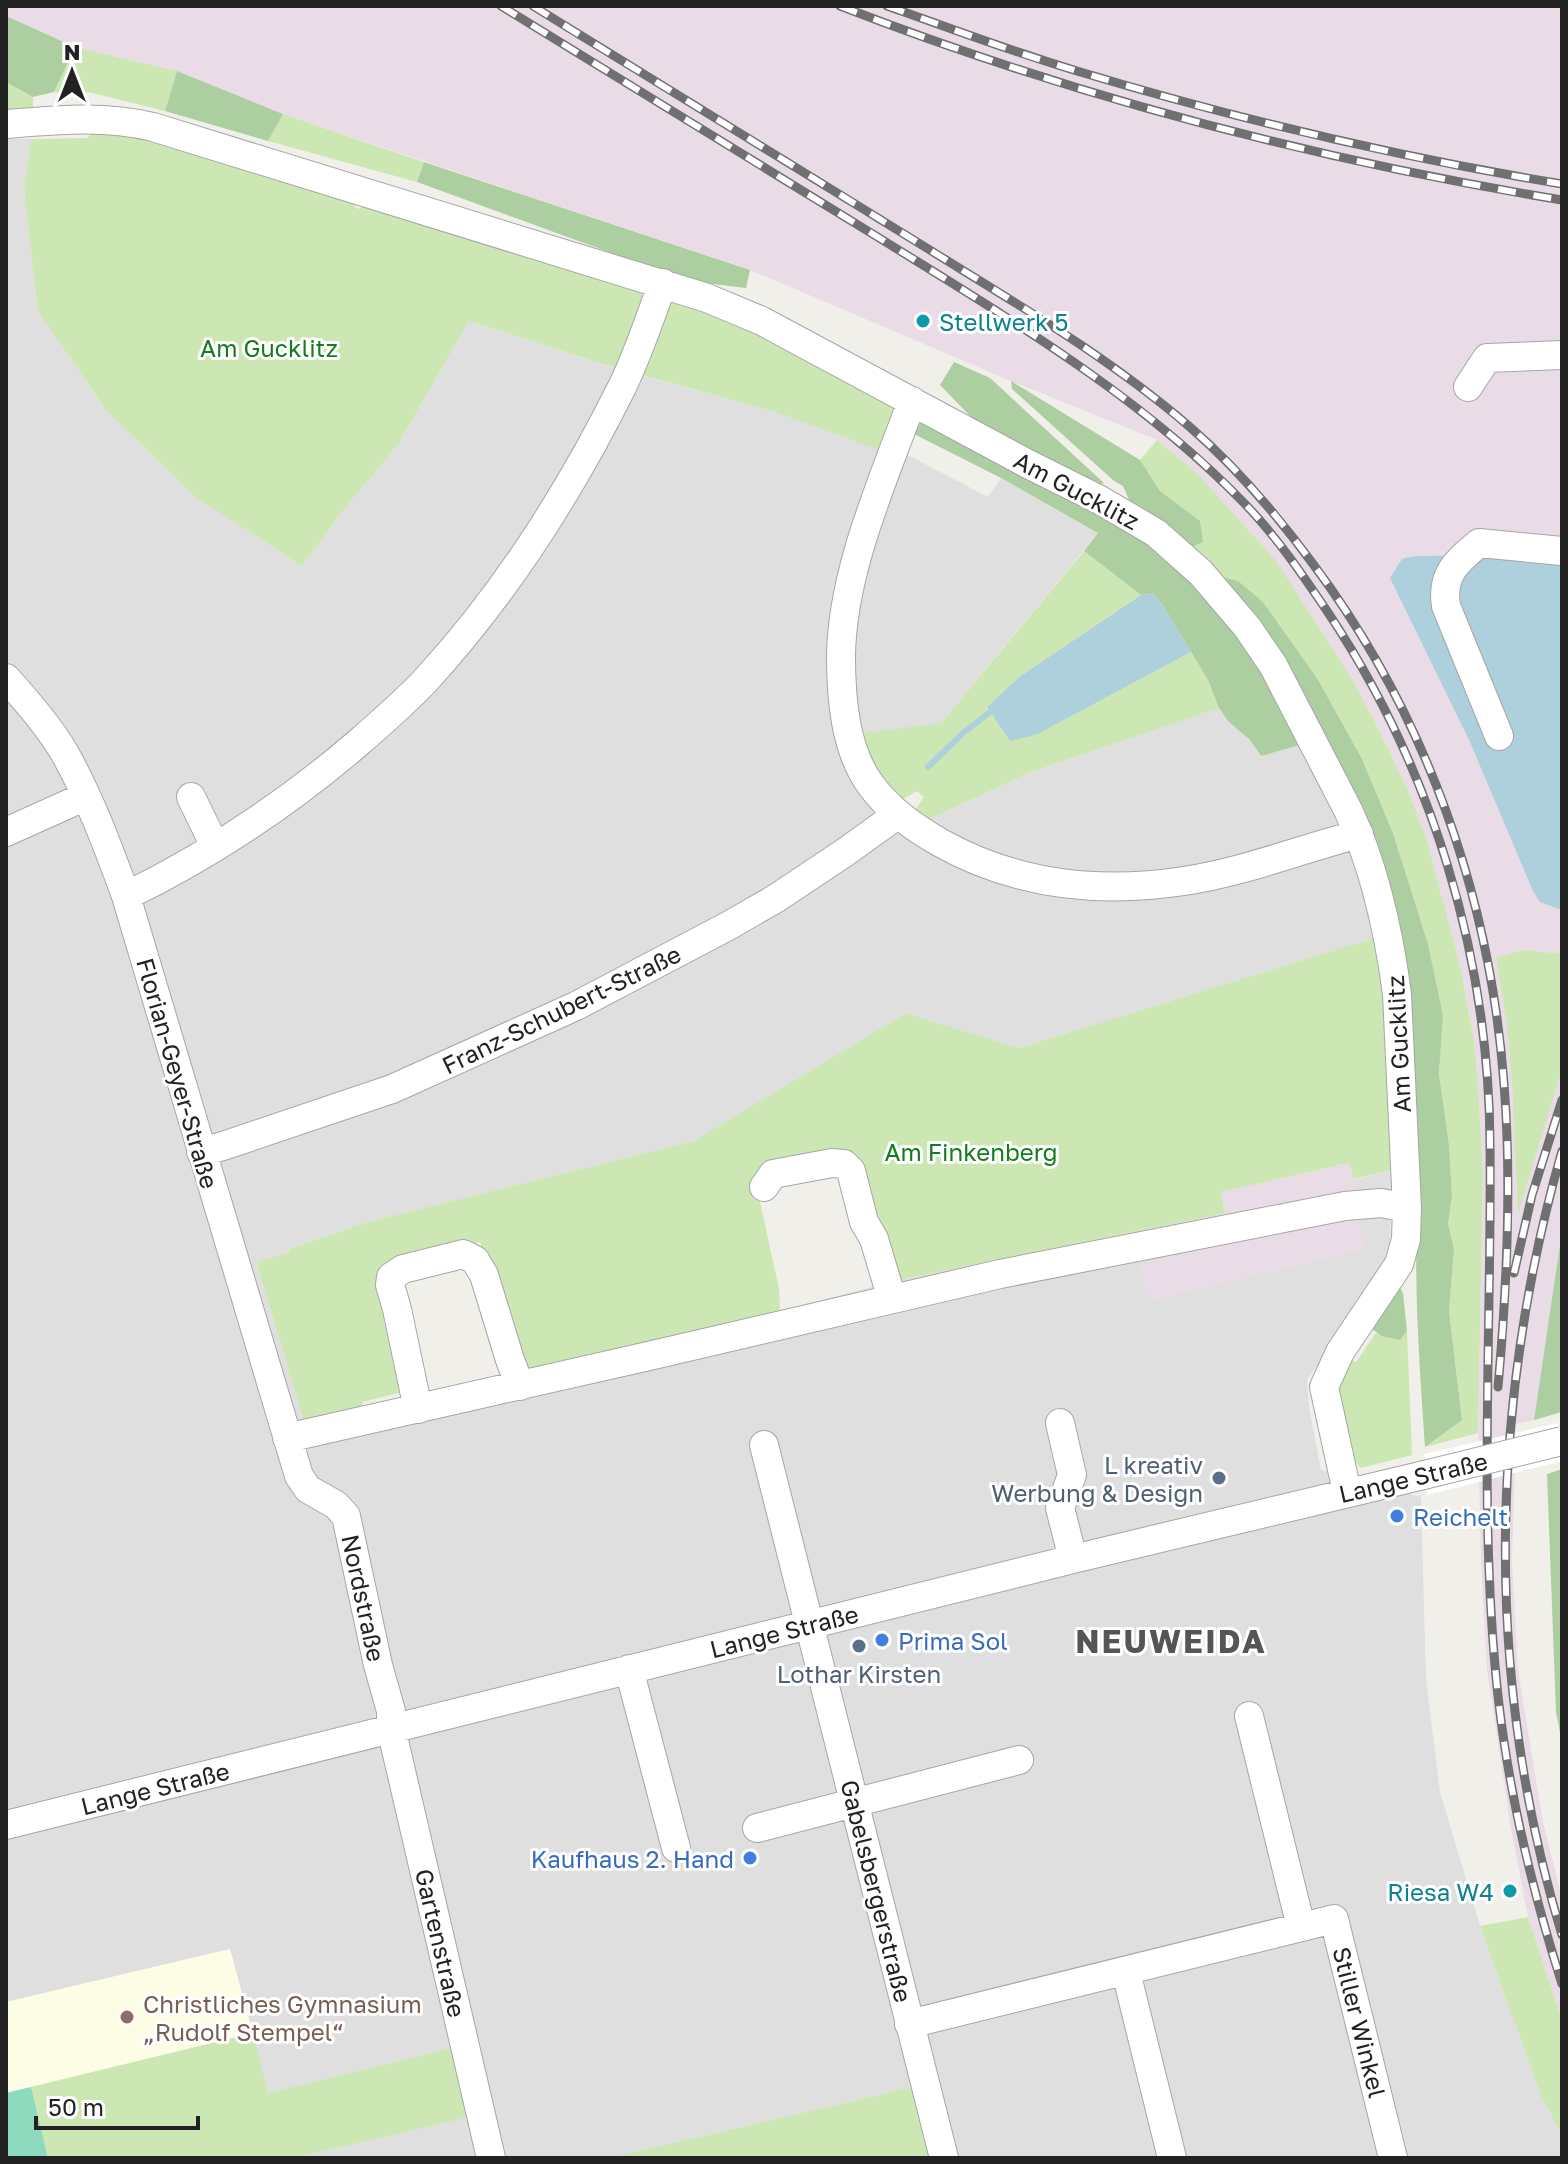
<svg xmlns="http://www.w3.org/2000/svg" width="1568" height="2164" viewBox="0 0 1568 2164" font-family="'Golos Text',sans-serif">
<style>
.residential{fill:#e0dfdf}
.industrial{fill:#eadce7}
.education{fill:#fdfde6}
.grass{fill:#cce7b3}
.forest{fill:#adcea1}
.pitch{fill:#8ddabe}
.water{fill:#add0dc}
.pier{fill:#fff}
.lines{fill:none;stroke-linecap:round;stroke-linejoin:round}
.stream{stroke:#add0dc;stroke-width:6}
.minor-casing{stroke:#a6a6a6;stroke-width:30}
.minor{stroke:#fff;stroke-width:28}
.rail-casing{stroke:#707070;stroke-width:9}
.rail{stroke:#fff;stroke-width:6;stroke-dasharray:18;stroke-linecap:butt}
.minor-bridge-casing{stroke:#a6a6a6;stroke-width:30;stroke-linecap:butt}
.minor-bridge{stroke:#fff;stroke-width:28}
.culture-dot{fill:#0f9aa8;stroke:#fff;stroke-width:3}
.service-dot{fill:#5c6f8a;stroke:#fff;stroke-width:3}
.shop-dot{fill:#3f7fe0;stroke:#fff;stroke-width:3}
.education-dot{fill:#8d6e63;stroke:#fff;stroke-width:3}
.labels{text-anchor:middle;dominant-baseline:central;stroke-width:6;stroke-linejoin:round;paint-order:stroke}
.culture-label{font-size:24px;fill:#0d838f;stroke:#fff;text-anchor:start}
.park-label{font-size:24px;fill:#137c1e;stroke:#fff}
.street-label{font-size:24px;fill:#222;stroke:#fff}
.service-label{font-size:24px;fill:#4e5e75;stroke:#fff;text-anchor:end}
.shop-label{font-size:24px;fill:#366cbe;stroke:#fff;text-anchor:start}
.education-label{font-size:24px;fill:#785e54;stroke:#fff;text-anchor:start}
.district-label{font-size:32px;font-weight:bold;letter-spacing:2px;fill:#555;stroke:#fff}
</style>
<rect width="100%" height="100%" fill="#f1efe9"/>
<path class="residential" d="M 6,139 L 31,139 L 24,190 L 38,311 L 106,410 L 194,496 L 302,566 L 342,512 L 399,443 L 469,321 L 618,369 L 775,412 L 885,451 L 902,452 L 988,497 L 1001,478 L 1098,533 L 941,723 L 875,769 L 893,790 L 925,821 L 1031,772 L 1219,708 L 1228,721 L 1250,740 L 1261,756 L 1307,743 L 1326,777 L 1380,936 L 1019,1048 L 906,1013 L 695,1141 L 371,1221 L 291,1248 L 288,1253 L 256,1263 L 304,1421 L 780,1311 L 899,1280 L 1225,1213 L 1392,1170 L 1390,1246 L 1385,1264 L 1307,1380 L 1309,1407 L 1321,1470 L 1421,1497 L 1426,1679 L 1440,1792 L 1480,1926 L 1541,2096 L 1562,2135 L 1562,2158 L 930,2158 L 912,2087 L 609,2158 L 294,2158 L 469,2117 L 268,2093 L 230,1949 L 6,2002 Z"/>
<path class="industrial" d="M 6,6 L 1562,6 L 1562,1231 L 1534,1420 L 1516,1424 L 1512,1562 L 1518,1670 L 1543,1822 L 1562,1898 L 1562,2020 L 1528,1917 L 1511,1829 L 1487,1670 L 1481,1563 L 1478,1433 L 1483,1177 L 1478,1083 L 1474,1041 L 1461,970 L 1427,840 L 1407,788 L 1375,722 L 1196,472 L 1157,440 L 1011,381 L 750,270 L 283,114 L 177,71 L 75,47 L 6,16 Z
M 1350,1163 L 1354,1179 L 1351,1195 L 1227,1222 L 1221,1192 Z
M 1356,1213 L 1365,1249 L 1148,1301 L 1140,1265 Z"/>
<path class="education" d="M 230,1949 L 253,2033 L 6,2093 L 6,2002 Z"/>
<path class="grass" d="M 75,47 L 177,71 L 165,111 L 88,92 L 54,92 Z
M 6,82 L 33,97 L 33,108 L 6,110 Z
M 283,114 L 424,162 L 417,182 L 268,141 Z
M 116,129 L 348,196 L 355,207 L 359,209 L 367,201 L 639,288 L 643,297 L 619,369 L 469,321 L 399,443 L 342,512 L 302,566 L 194,496 L 106,410 L 38,311 L 24,190 L 31,139 L 87,138 L 93,133 Z
M 670,301 L 713,310 L 898,405 L 885,452 L 775,412 L 638,374 Z
M 1157,440 L 1196,472 L 1276,561 L 1349,674 L 1375,722 L 1407,788 L 1427,840 L 1461,970 L 1474,1041 L 1478,1083 L 1483,1177 L 1478,1433 L 1425,1447 L 1462,1419 L 1449,1311 L 1454,1249 L 1448,1224 L 1452,1196 L 1449,1145 L 1439,1074 L 1443,1015 L 1428,944 L 1393,833 L 1362,759 L 1317,678 L 1263,602 L 1217,576 L 1192,547 L 1200,521 L 1160,491 L 1140,460 Z
M 1084,551 L 1141,595 L 1019,677 L 987,707 L 1010,740 L 1036,735 L 1191,652 L 1208,680 L 1219,708 L 1031,772 L 925,821 L 915,810 L 924,797 L 917,791 L 903,799 C 878,777 873,763 862,733 L 941,723 Z
M 1380,936 L 1392,1170 L 1354,1179 L 1349,1163 L 1221,1192 L 1225,1213 L 899,1280 L 888,1266 L 853,1152 L 754,1174 L 779,1289 L 780,1311 L 531,1375 L 514,1360 L 480,1242 L 384,1264 L 381,1271 L 407,1391 L 362,1402 L 364,1411 L 304,1421 L 256,1262 L 288,1253 L 291,1248 L 371,1221 L 694,1141 L 906,1013 L 1019,1048 Z
M 1522,950 L 1562,954 L 1562,1069 L 1518,1214 L 1512,1080 L 1507,1025 L 1496,958 Z
M 1407,1331 L 1412,1455 L 1361,1468 L 1349,1455 L 1339,1408 L 1340,1385 L 1349,1358 L 1356,1362 L 1376,1333 L 1381,1336 L 1400,1340 Z
M 1528,1917 L 1562,2020 L 1562,2135 L 1541,2096 L 1480,1926 Z
M 253,2033 L 268,2093 L 452,2048 L 470,2117 L 294,2158 L 48,2158 L 31,2087 Z
M 912,2087 L 930,2158 L 609,2158 Z"/>
<path class="forest" d="M 6,16 L 75,47 L 54,92 L 33,97 L 6,82 Z
M 177,71 L 283,114 L 268,141 L 165,111 Z
M 424,162 L 750,270 L 746,288 L 688,281 L 417,182 Z
M 954,362 L 990,378 L 1104,483 L 1093,486 L 977,423 L 940,385 Z
M 1011,381 L 1140,460 L 1160,491 L 1200,521 L 1203,542 L 1192,547 L 1130,502 L 1123,486 L 1114,481 L 1012,389 Z
M 924,417 L 1130,529 L 1188,575 L 1244,642 L 1307,743 L 1261,756 L 1250,740 L 1228,721 L 1219,708 L 1208,680 L 1162,604 L 1152,593 L 1141,595 L 1084,551 L 1098,533 L 1001,478 L 914,434 Z
M 1217,576 L 1238,581 L 1263,602 L 1317,678 L 1362,759 L 1393,833 L 1428,944 L 1443,1015 L 1439,1074 L 1449,1145 L 1452,1196 L 1448,1224 L 1454,1249 L 1449,1311 L 1462,1420 L 1425,1447 C 1420,1371 1414,1295 1417,1219 L 1394,920 Z
M 1562,1231 L 1562,1412 L 1534,1420 Z
M 1399,1286 L 1403,1293 L 1407,1331 L 1400,1340 L 1381,1336 L 1371,1328 Z
M 1562,1469 L 1562,1743 L 1556,1712 L 1547,1474 Z"/>
<path class="pitch" d="M 31,2087 L 48,2158 L 6,2158 L 6,2093 Z"/>
<path class="water" d="M 1489,555 L 1562,563 L 1562,910 L 1540,902 L 1533,891 L 1470,742 L 1390,578 L 1402,559 L 1415,556 Z
M 1152,593 L 1162,604 L 1191,652 L 1036,735 L 1010,741 L 987,707 L 1019,677 L 1141,595 Z"/>
<path class="pier" d="M 1558,1423 L 1562,1461 L 1427,1495 L 1424,1454 Z"/>
<g class="lines">
<path class="stream" d="M 928,767 L 963,733 L 990,712"/>
<g class="minor-casing">
<path id="minor" d="M 6,124 C 56,120 104,115 153,127 L 707,298 L 762,321 L 1028,464 L 1100,500 L 1156,533 L 1201,573 L 1247,627 L 1273,665 L 1348,810 C 1374,866 1389,933 1397,994 L 1407,1208 L 1406,1239 L 1399,1264 L 1340,1352 L 1324,1387 L 1347,1492
M 1468,387 L 1487,358 L 1562,355
M 912,401 C 883,481 842,571 841,656 C 841,699 845,749 870,784 C 889,810 912,826 939,842 C 1015,885 1099,894 1184,881 C 1244,872 1301,849 1359,834
M 6,678 C 27,701 48,725 64,752 C 90,798 108,847 126,896 L 299,1476 L 308,1489 L 336,1505 L 346,1516 L 378,1665 L 391,1711 L 391,1728 L 491,2158
M 1499,736 L 1446,606 C 1441,575 1456,562 1479,543 L 1562,551
M 191,797 L 210,836 L 217,846
M 6,832 L 86,796
M 126,896 C 210,855 287,804 358,743 C 381,723 404,703 425,681 C 506,593 570,492 623,385 C 639,352 650,317 663,283
M 201,1152 L 223,1146 L 392,1089 L 576,1006 L 728,926 L 775,899 L 844,853 L 897,815
M 764,1187 L 773,1174 L 832,1163 L 844,1164 L 851,1171 L 864,1222 L 874,1239 L 892,1299
M 418,1409 L 397,1309 L 390,1285 L 391,1277 L 403,1269 L 463,1254 L 475,1260 L 484,1275 L 510,1360 L 520,1386
M 1060,1423 L 1072,1475 L 1060,1508 L 1073,1559
M 287,1438 L 653,1355 L 1000,1274 L 1345,1206 L 1381,1203 L 1407,1208
M 764,1445 C 826,1682 882,1921 944,2158
M 629,1669 L 676,1848
M 1249,1716 L 1301,1927
M 6,1825 L 1073,1559 L 1424,1475
M 757,1828 L 1019,1760
M 1126,1972 L 1172,2158
M 909,2024 L 1334,1919 L 1393,2158"/>
</g>
<use href="#minor" class="minor"/>
<g class="rail-casing">
<path id="rail" d="M 501,6 C 630,85 760,165 889,244 C 1013,321 1143,398 1245,504 C 1276,536 1302,574 1327,611 C 1432,768 1489,955 1490,1144 C 1492,1328 1478,1513 1498,1696 C 1509,1794 1532,1890 1562,1984
M 533,6 C 661,85 789,163 917,242 C 1010,300 1108,356 1191,428 C 1237,468 1277,515 1313,564 C 1426,715 1490,896 1504,1084 C 1512,1184 1507,1287 1498,1387
M 840,6 C 1073,96 1316,160 1562,200
M 887,6 C 950,28 1013,52 1077,71 C 1236,119 1398,157 1562,184
M 1562,1151 C 1489,1407 1484,1679 1562,1935
M 1514,1273 L 1532,1195 L 1562,1100"/>
</g>
<use href="#rail" class="rail"/>
<g class="minor-bridge-casing">
<path id="minor-bridge" d="M 1424,1475 L 1562,1441"/>
</g>
<use href="#minor-bridge" class="minor-bridge"/>
</g>
<g class="culture-dot">
<circle cx="923" cy="321" r="8"/>
<circle cx="1510" cy="1891" r="8"/>
</g>
<g class="service-dot">
<circle cx="1219" cy="1478" r="8"/>
<circle cx="859" cy="1646" r="8"/>
</g>
<g class="shop-dot">
<circle cx="1397" cy="1516" r="8"/>
<circle cx="882" cy="1640" r="8"/>
<circle cx="750" cy="1858" r="8"/>
</g>
<circle class="education-dot" cx="127" cy="2017" r="8"/>
<g class="labels">
<g class="culture-label">
<text x="939" y="321">Stellwerk 5</text>
<text x="1494" y="1891" text-anchor="end">Riesa W4</text>
</g>
<g class="park-label">
<text x="269" y="347">Am Gucklitz</text>
<text x="971" y="1151">Am Finkenberg</text>
</g>
<g class="street-label">
<text transform="translate(1077 490) rotate(28)">Am Gucklitz</text>
<text transform="translate(561 1009) rotate(-26)">Franz-Schubert-Straße</text>
<text transform="translate(1398 1044) rotate(-93)">Am Gucklitz</text>
<text transform="translate(178 1073) rotate(74)">Florian-Geyer-Straße</text>
<text transform="translate(1413 1477) rotate(-13)">Lange Straße</text>
<text transform="translate(364 1598) rotate(78)">Nordstraße</text>
<text transform="translate(784 1631) rotate(-14)">Lange Straße</text>
<text transform="translate(155 1788) rotate(-14)">Lange Straße</text>
<text transform="translate(877 1891) rotate(76)">Gabelsbergerstraße</text>
<text transform="translate(441 1943) rotate(77)">Gartenstraße</text>
<text transform="translate(1360 2022) rotate(76)">Stiller Winkel</text>
</g>
<g class="service-label">
<text x="1203" y="1464">L kreativ<tspan x="1203" dy="28">Werbung &amp; Design</tspan></text>
<text x="859" y="1673" text-anchor="middle">Lothar Kirsten</text>
</g>
<g class="shop-label">
<text x="1413" y="1516">Reichelt</text>
<text x="898" y="1640">Prima Sol</text>
<text x="734" y="1858" text-anchor="end">Kaufhaus 2. Hand</text>
</g>
<g class="education-label">
<text x="143" y="2003">Christliches Gymnasium<tspan x="143" dy="28">„Rudolf Stempel“</tspan></text>
</g>
<g class="district-label">
<text x="1171" y="1641">NEUWEIDA</text>
</g>
</g>
<rect width="1568" height="2164" fill="none" stroke="#222222" stroke-width="16"/>
<g transform="translate(72 72)" stroke="#ffffff" stroke-width="6" paint-order="stroke">
<path d="M0-6L14 30L0 20L-14 30Z" fill="#222222"/>
<text y="-12" font-size="22" font-weight="bold" text-anchor="middle" fill="#222222">N</text>
</g>
<path d="M36 2116v12h162v-12" fill="none" stroke="#222222" stroke-width="4"/>
<text x="48" y="2116" font-size="24" fill="#222222" stroke="#ffffff" stroke-width="6" paint-order="stroke">50 m</text>
</svg>
